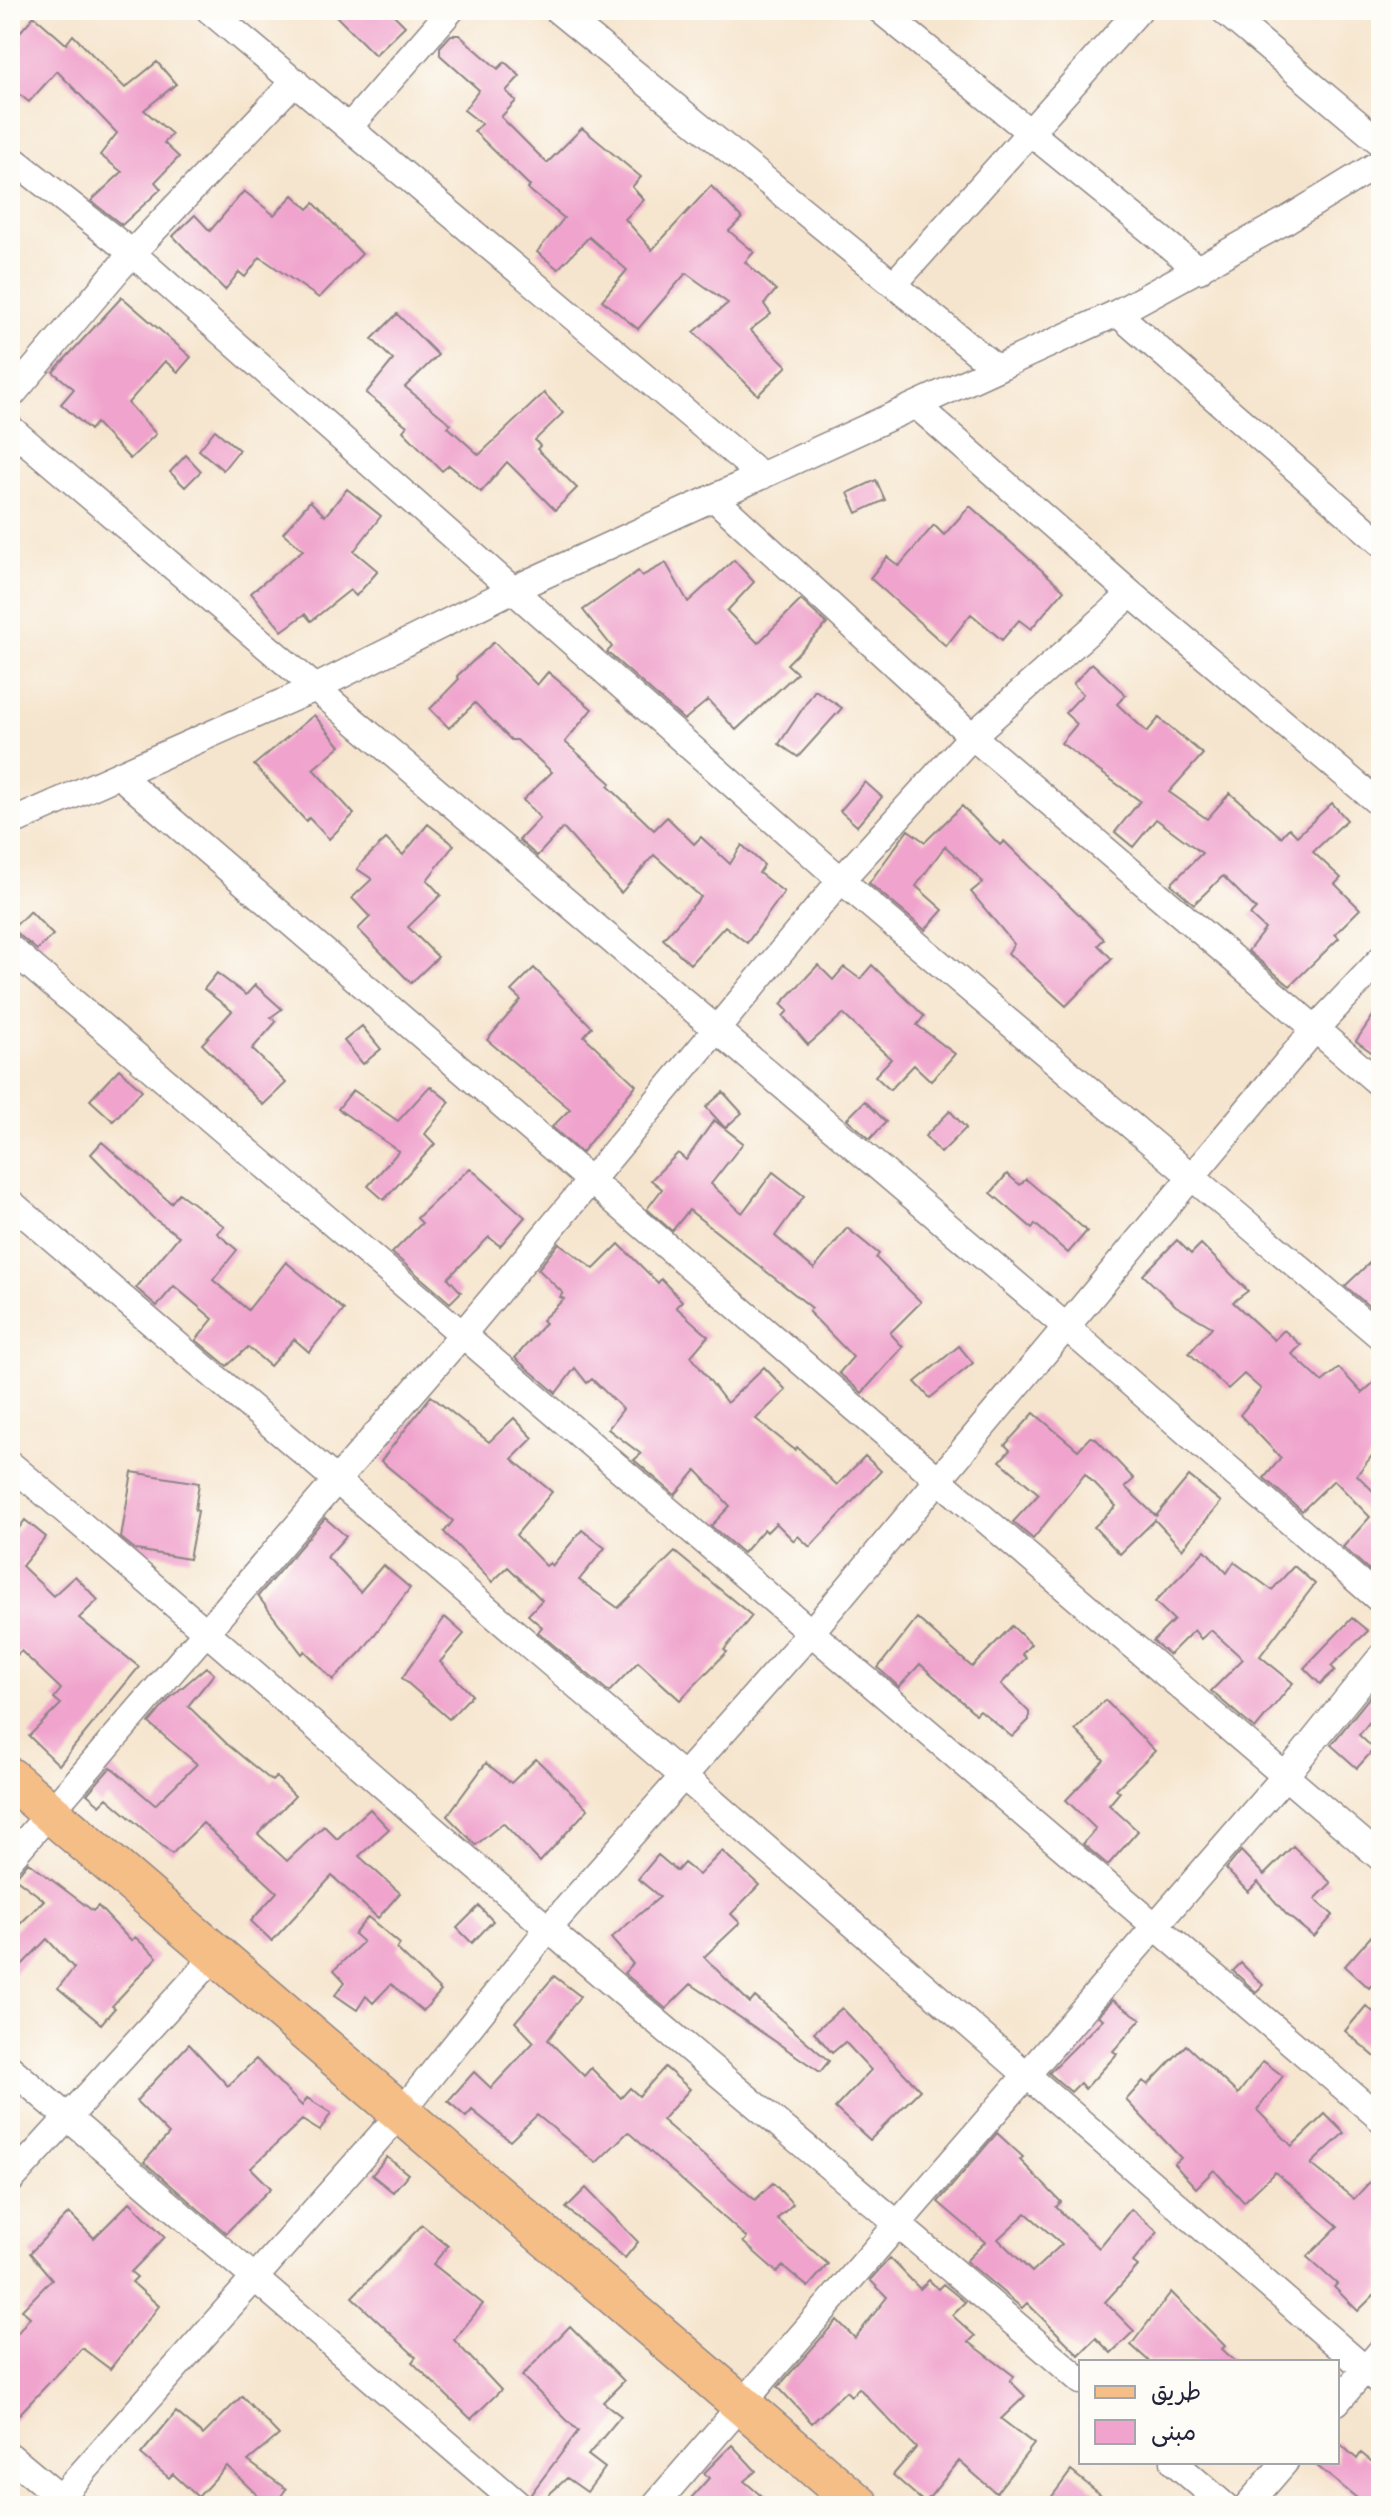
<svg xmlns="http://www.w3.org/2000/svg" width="1391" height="2516" viewBox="0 0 1391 2516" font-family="Kalam,'Playpen Sans Arabic',sans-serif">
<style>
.building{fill:#f0a4cd;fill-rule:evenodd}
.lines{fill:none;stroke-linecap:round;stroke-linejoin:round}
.street-casing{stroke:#8c8484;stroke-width:29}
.primary-casing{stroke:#8c8484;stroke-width:43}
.street{stroke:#fff;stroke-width:26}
.primary{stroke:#f6be87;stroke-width:40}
</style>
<rect width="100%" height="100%" fill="#fdfcf7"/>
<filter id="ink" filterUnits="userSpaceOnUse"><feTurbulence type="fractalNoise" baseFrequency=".0125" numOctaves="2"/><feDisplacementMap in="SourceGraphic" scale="16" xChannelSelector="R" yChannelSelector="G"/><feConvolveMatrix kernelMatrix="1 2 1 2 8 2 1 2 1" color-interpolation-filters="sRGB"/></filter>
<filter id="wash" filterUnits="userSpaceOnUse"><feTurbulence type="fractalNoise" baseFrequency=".006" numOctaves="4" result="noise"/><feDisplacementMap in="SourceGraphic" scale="32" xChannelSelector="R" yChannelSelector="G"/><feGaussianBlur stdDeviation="1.8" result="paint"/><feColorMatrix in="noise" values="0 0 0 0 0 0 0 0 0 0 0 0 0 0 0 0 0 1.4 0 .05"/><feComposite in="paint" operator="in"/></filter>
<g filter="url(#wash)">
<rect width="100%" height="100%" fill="#f6e5ce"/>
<g id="blocks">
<path class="building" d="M 330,10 L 389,10 L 405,26 L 375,55 Z
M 34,16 L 66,44 L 73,35 L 125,88 L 157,62 L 176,84 L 144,110 L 172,134 L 164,143 L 179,157 L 155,182 L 161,189 L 122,225 L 91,201 L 122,172 L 100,155 L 117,133 L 57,71 L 29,102 L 10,87 L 10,21 L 21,31 Z
M 451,35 L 459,35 L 498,69 L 505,62 L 520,76 L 506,91 L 516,101 L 501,117 L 547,163 L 582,128 L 641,177 L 632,187 L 644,200 L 625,219 L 652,250 L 711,186 L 742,218 L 729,231 L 754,252 L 745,262 L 776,290 L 764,304 L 771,314 L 750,330 L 787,366 L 758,395 L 694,332 L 728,303 L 686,273 L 638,329 L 602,300 L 627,270 L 589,237 L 558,269 L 537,252 L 564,218 L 528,189 L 530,186 L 474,131 L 482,124 L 464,110 L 479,90 L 440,55 L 440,47 Z
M 244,191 L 274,215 L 293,195 L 308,209 L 314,203 L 362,254 L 319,298 L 260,257 L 245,277 L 239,272 L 225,290 L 173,236 L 195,215 L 210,231 Z
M 122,297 L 191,357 L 178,372 L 165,361 L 128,403 L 156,434 L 130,459 L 96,423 L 90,430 L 61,404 L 74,389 L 53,372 Z
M 397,314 L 438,355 L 405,387 L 451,424 L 448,427 L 479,455 L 544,393 L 563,413 L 535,440 L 540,446 L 537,449 L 577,488 L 555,510 L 507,462 L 481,492 L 449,465 L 442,471 L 403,431 L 407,426 L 366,393 L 393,360 L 372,339 Z
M 215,430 L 239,450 L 223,470 L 199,450 Z
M 186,455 L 201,471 L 185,487 L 170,472 Z
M 876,480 L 885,500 L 857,513 L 848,493 Z
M 347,489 L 381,516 L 354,551 L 378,571 L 356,596 L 350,590 L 311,621 L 305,614 L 282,631 L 251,593 L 303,550 L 283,533 L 310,501 L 325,516 Z
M 970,506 L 1064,590 L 1031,629 L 1019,620 L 1002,640 L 971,614 L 946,646 L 870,578 L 887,557 L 899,566 L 934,525 L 944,535 Z
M 734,560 L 754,582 L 727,611 L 758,643 L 801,600 L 827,624 L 787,664 L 797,673 L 736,730 L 708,700 L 684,720 L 607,652 L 612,647 L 583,610 L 638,571 L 642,576 L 666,563 L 688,602 Z
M 494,642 L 537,685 L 548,672 L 592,709 L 565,742 L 611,783 L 608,786 L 654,830 L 667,817 L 694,844 L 701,837 L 730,864 L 742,845 L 764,865 L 759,873 L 784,892 L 747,943 L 725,926 L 690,964 L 663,939 L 701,897 L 654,855 L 621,893 L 563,828 L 537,856 L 519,840 L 540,818 L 523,800 L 552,772 L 517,740 L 511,740 L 475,703 L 449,728 L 430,709 L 459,679 L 457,676 Z
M 1092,663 L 1126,695 L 1117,704 L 1147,732 L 1159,718 L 1203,754 L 1169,792 L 1207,819 L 1230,793 L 1281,837 L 1289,828 L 1297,836 L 1332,803 L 1347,820 L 1313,852 L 1341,878 L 1335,884 L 1360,909 L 1335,934 L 1339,938 L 1290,986 L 1248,951 L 1265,929 L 1250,915 L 1256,909 L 1223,876 L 1194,904 L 1171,884 L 1202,853 L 1156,819 L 1133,847 L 1115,832 L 1140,801 L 1061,743 L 1077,724 L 1065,713 L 1083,694 L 1073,684 Z
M 815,690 L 842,708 L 798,757 L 779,744 Z
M 314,715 L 340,746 L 313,769 L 354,814 L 329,839 L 309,818 L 306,821 L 254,765 Z
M 865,782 L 882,797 L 857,826 L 840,811 Z
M 962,806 L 1000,845 L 1004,841 L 1104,939 L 1098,945 L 1112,959 L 1066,1006 L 1008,953 L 1014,944 L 971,892 L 983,882 L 945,846 L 916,886 L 943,910 L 925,930 L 869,883 L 908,830 L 925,842 Z
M 428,824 L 454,845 L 427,880 L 441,895 L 408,927 L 438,957 L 411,983 L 358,929 L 370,917 L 352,898 L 372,879 L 357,869 L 364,860 L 386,839 L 403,855 Z
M 30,911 L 53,935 L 37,950 L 12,929 Z
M 818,965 L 833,980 L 844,967 L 860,979 L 872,965 L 924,1016 L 917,1025 L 955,1054 L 931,1081 L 914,1065 L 890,1090 L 875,1076 L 891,1059 L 843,1014 L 808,1045 L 783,1016 L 788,1011 L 781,1004 Z
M 534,968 L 592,1027 L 584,1036 L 636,1085 L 581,1153 L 552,1127 L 570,1109 L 487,1040 L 521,1000 L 511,991 Z
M 217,973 L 246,995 L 255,985 L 282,1009 L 271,1017 L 276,1022 L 252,1049 L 286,1083 L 263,1105 L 202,1044 L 232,1011 L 204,989 Z
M 1381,1004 L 1381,1059 L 1356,1041 Z
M 362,1026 L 381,1049 L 363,1064 L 344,1041 Z
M 119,1069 L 142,1090 L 113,1121 L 90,1100 Z
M 430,1086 L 450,1102 L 425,1134 L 435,1144 L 384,1200 L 368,1186 L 399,1151 L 338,1109 L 353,1090 L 398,1121 Z
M 723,1092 L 742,1113 L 725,1128 L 706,1107 Z
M 865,1101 L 886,1122 L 870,1139 L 847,1119 Z
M 950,1111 L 966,1128 L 941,1153 L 925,1136 Z
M 714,1120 L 743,1143 L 711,1184 L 742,1213 L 773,1172 L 804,1196 L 775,1236 L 814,1269 L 847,1228 L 879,1254 L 876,1258 L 921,1302 L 890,1333 L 903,1347 L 862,1393 L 839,1373 L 853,1357 L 809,1312 L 812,1308 L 689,1210 L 672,1231 L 647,1209 L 662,1189 L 651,1180 L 678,1153 L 686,1160 Z
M 102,1142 L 171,1203 L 179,1193 L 224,1226 L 217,1233 L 237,1250 L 213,1280 L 248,1310 L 286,1262 L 344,1310 L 309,1352 L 294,1339 L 270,1366 L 248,1347 L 227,1366 L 196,1340 L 213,1319 L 174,1286 L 157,1306 L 136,1288 L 179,1236 L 153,1218 L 91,1154 Z
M 470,1168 L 525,1217 L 500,1246 L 489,1237 L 448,1278 L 461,1292 L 450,1303 L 392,1253 L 422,1223 L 417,1218 Z
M 1007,1174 L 1020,1185 L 1026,1179 L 1087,1231 L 1068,1253 L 1035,1224 L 1032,1228 L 991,1193 Z
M 1177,1240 L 1191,1254 L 1201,1244 L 1248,1291 L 1233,1302 L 1274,1340 L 1284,1330 L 1301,1345 L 1292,1354 L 1322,1382 L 1339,1368 L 1362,1393 L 1381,1376 L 1381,1444 L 1357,1475 L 1381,1499 L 1381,1556 L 1369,1570 L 1343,1547 L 1370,1517 L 1334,1480 L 1302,1511 L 1264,1478 L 1281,1458 L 1240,1415 L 1261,1389 L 1244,1374 L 1228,1389 L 1189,1353 L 1212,1327 L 1176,1306 L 1143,1275 Z
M 559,1243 L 594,1269 L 619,1244 L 658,1283 L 661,1279 L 682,1301 L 676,1307 L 708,1336 L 691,1356 L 727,1403 L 764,1367 L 786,1390 L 756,1419 L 795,1450 L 797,1447 L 837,1485 L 865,1456 L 881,1471 L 810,1547 L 798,1536 L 794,1541 L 776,1523 L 767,1532 L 764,1529 L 743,1553 L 711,1526 L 730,1506 L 696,1470 L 675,1495 L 634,1460 L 641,1454 L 608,1429 L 623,1409 L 592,1379 L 587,1383 L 575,1368 L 556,1393 L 515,1358 L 545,1323 L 542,1320 L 564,1299 L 560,1297 L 563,1293 L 538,1269 Z
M 1381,1252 L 1381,1297 L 1370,1307 L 1345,1286 Z
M 959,1346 L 973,1363 L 930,1398 L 915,1382 Z
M 431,1396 L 489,1442 L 514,1418 L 533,1438 L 512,1459 L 552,1492 L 516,1535 L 546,1566 L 550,1563 L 552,1566 L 582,1530 L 605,1548 L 579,1580 L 618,1608 L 675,1552 L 752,1616 L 724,1650 L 727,1652 L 680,1700 L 638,1662 L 609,1692 L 538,1632 L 542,1627 L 528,1615 L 542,1600 L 508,1567 L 492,1582 L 444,1532 L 453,1521 L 381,1461 Z
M 1034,1413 L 1078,1450 L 1090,1437 L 1095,1438 L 1134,1479 L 1125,1487 L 1156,1516 L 1189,1476 L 1221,1502 L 1182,1549 L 1155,1520 L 1120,1554 L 1094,1527 L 1116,1506 L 1085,1474 L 1033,1539 L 1013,1522 L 1039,1494 L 1000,1461 L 1010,1450 L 1005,1445 Z
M 132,1472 L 199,1483 L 195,1510 L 198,1511 L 189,1559 L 136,1550 L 121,1538 Z
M 325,1518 L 346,1536 L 327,1557 L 360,1592 L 383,1565 L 410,1588 L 362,1651 L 333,1680 L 305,1651 L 302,1654 L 258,1596 Z
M 25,1520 L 46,1537 L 22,1566 L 53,1596 L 75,1576 L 98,1600 L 79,1618 L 139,1667 L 59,1765 L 29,1736 L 61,1704 L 54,1698 L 61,1689 L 21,1651 L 10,1662 L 10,1540 Z
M 1205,1550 L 1227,1573 L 1234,1562 L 1272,1590 L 1294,1566 L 1315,1584 L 1260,1656 L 1293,1683 L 1255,1729 L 1211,1691 L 1243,1659 L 1211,1630 L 1201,1639 L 1194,1630 L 1169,1655 L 1153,1641 L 1174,1620 L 1155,1602 Z
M 445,1617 L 464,1634 L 440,1662 L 472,1695 L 449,1719 L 402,1678 Z
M 917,1618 L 972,1667 L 1012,1626 L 1031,1644 L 1022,1654 L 1026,1658 L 1001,1684 L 1029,1712 L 1029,1720 L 1012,1737 L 980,1710 L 976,1714 L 920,1664 L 899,1687 L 878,1668 Z
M 1352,1618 L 1368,1631 L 1331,1666 L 1335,1670 L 1320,1684 L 1304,1668 Z
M 206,1667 L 214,1674 L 188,1706 L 227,1744 L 272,1781 L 276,1777 L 295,1796 L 258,1834 L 287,1861 L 324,1826 L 337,1839 L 370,1809 L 389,1829 L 359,1856 L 400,1893 L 378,1918 L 332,1876 L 272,1941 L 251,1921 L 277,1892 L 203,1823 L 172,1854 L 107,1798 L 100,1805 L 87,1794 L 111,1767 L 155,1805 L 197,1764 L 149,1723 L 171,1697 Z
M 1372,1694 L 1381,1701 L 1381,1708 L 1359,1735 L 1374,1749 L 1357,1768 L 1331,1745 Z
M 1105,1700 L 1155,1751 L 1116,1789 L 1120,1792 L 1109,1805 L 1138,1831 L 1108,1865 L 1083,1844 L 1096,1829 L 1066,1800 L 1104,1760 L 1075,1730 Z
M 536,1759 L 588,1809 L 540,1862 L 503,1823 L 476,1845 L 447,1816 L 486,1763 L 511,1783 Z
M 1293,1846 L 1331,1883 L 1315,1899 L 1333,1915 L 1314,1937 L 1286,1914 L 1258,1882 L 1248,1892 L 1226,1869 L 1241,1851 L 1264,1875 Z
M 722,1851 L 759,1885 L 731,1914 L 740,1923 L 704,1957 L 750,2003 L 755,1997 L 829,2061 L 820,2072 L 691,1984 L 666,2009 L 624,1973 L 633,1964 L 611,1938 L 660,1897 L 638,1879 L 658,1855 L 677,1871 L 684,1863 L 699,1875 Z
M 28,1862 L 93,1911 L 98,1906 L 131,1941 L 135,1937 L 157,1957 L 112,2006 L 115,2008 L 101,2024 L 58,1988 L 74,1968 L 47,1939 L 10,1977 L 10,1934 L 44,1900 L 15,1878 Z
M 479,1906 L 493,1921 L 472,1943 L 457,1928 Z
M 368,1917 L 400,1944 L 397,1949 L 441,1991 L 423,2011 L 391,1984 L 373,2003 L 366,1996 L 357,2010 L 335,1995 L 345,1982 L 334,1970 L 363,1942 L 354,1934 Z
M 1381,1925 L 1381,1975 L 1369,1988 L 1345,1966 Z
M 1241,1963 L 1263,1985 L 1256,1992 L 1233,1971 Z
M 554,1976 L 580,1996 L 548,2040 L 584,2076 L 591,2068 L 621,2098 L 630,2088 L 639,2096 L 665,2067 L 690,2089 L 662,2120 L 755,2200 L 773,2183 L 793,2204 L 777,2219 L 828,2264 L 808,2287 L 783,2266 L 777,2272 L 743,2242 L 747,2238 L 628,2132 L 596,2163 L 537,2115 L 510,2141 L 472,2110 L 466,2117 L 448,2101 L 474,2072 L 491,2088 L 534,2042 L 515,2022 Z
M 1112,2000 L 1141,2019 L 1113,2051 L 1117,2054 L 1085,2089 L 1080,2083 L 1071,2092 L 1049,2073 L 1103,2019 L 1098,2016 Z
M 1366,2006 L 1381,2018 L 1381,2062 L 1345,2031 Z
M 842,2008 L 920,2090 L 870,2140 L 835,2108 L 871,2070 L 845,2042 L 832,2053 L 814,2032 Z
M 189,2044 L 228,2086 L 256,2059 L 302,2106 L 307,2098 L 331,2113 L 320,2131 L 302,2120 L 251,2168 L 271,2188 L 226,2233 L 144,2162 L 169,2134 L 136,2101 Z
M 1186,2045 L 1238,2094 L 1263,2061 L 1283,2076 L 1257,2110 L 1292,2146 L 1325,2114 L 1344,2133 L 1311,2164 L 1354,2199 L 1381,2170 L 1381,2288 L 1358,2311 L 1334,2287 L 1337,2284 L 1307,2257 L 1338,2226 L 1275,2172 L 1244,2202 L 1214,2170 L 1196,2188 L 1174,2164 L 1181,2158 L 1126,2100 L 1143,2081 L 1148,2085 Z
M 997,2133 L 1023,2157 L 1020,2160 L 1061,2202 L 1056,2207 L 1099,2248 L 1131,2209 L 1158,2232 L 1133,2262 L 1138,2266 L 1105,2302 L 1134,2331 L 1111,2353 L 1096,2338 L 1079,2355 L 1027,2303 L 1022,2308 L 966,2261 L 985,2242 L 938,2202 ZM 1026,2213 L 1062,2244 L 1032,2272 L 998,2239 Z
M 387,2157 L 408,2174 L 393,2192 L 372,2175 Z
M 586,2188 L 638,2242 L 625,2258 L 566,2208 Z
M 130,2202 L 165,2237 L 131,2272 L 137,2277 L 132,2282 L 159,2306 L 110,2369 L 82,2348 L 10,2424 L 10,2343 L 30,2317 L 22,2310 L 52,2279 L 30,2253 L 69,2213 L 94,2238 Z
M 422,2225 L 448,2246 L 433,2264 L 483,2304 L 454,2340 L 501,2390 L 471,2419 L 412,2362 L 416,2357 L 352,2297 Z
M 890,2258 L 920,2289 L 929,2280 L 938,2289 L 943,2284 L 965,2302 L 952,2315 L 975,2336 L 969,2342 L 1014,2376 L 1010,2381 L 1025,2396 L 1001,2419 L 1034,2444 L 996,2493 L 959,2461 L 925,2503 L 893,2475 L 916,2448 L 859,2388 L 851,2396 L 846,2391 L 812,2423 L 778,2387 L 837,2320 L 855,2338 L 887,2297 L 870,2280 Z
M 1171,2292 L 1225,2346 L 1222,2349 L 1236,2362 L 1150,2362 L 1131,2345 Z
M 570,2326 L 624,2381 L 603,2402 L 621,2416 L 588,2455 L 605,2468 L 587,2492 L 567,2478 L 536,2506 L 531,2494 L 578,2431 L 522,2376 Z
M 242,2396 L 279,2435 L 248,2461 L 286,2489 L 274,2506 L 249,2506 L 257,2495 L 227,2466 L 198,2497 L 173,2474 L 169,2478 L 141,2454 L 176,2412 L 203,2435 Z
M 1337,2441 L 1357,2459 L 1361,2453 L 1381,2469 L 1381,2506 L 1367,2506 L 1312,2462 L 1337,2462 Z
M 732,2445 L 756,2471 L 744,2481 L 773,2506 L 684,2506 L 709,2478 L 704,2473 Z
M 1071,2471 L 1115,2506 L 1045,2506 Z"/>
</g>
</g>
<g filter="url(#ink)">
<use href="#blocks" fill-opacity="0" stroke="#8c8484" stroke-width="2"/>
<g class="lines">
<g class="street-casing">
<path id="street" d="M 209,10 L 762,476
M 557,10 L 996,368
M 880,10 L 1199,270
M 1223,10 L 1381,143
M 350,126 L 451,10
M 10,157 L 132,253 L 841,880 L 1381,1337
M 894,284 L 1139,10
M 1117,313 L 1381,543
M 10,397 L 132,253 L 295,81
M 916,405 L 1131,594 L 1381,805
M 10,428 L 1065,1326 L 1381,1601
M 715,499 L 972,736 L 1381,1085
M 119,775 C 538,1139 960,1497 1381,1858
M 10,823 L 313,689 L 514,589 L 1117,313 L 1285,221 L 1381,162
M 10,948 L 1381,2119
M 10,1202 L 683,1776 L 1381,2383
M 10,1464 C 191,1616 367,1773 546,1927 C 723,2080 905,2227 1081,2381
M 10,1859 L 461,1336 L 841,880 L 972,736 L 1131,594
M 10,2068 L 520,2506
M 10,2181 L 216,1955
M 1337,2402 L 1381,2351
M 10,2456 L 70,2506
M 1174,2462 L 1225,2506
M 60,2498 L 399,2115 L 548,1929 L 812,1631 L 1315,1029 L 1381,959
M 654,2506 L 1285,1776 L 1381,1657
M 1247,2506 L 1285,2462"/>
</g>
<g class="primary-casing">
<path id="primary" d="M 10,1778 L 860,2506"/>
</g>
<use href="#street" class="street"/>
<use href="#primary" class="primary"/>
</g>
</g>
<rect width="1391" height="2516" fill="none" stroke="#fdfcf7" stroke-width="40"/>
<rect x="1079" y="2360" width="260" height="104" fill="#fdfcf7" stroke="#a5a5ac" stroke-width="2"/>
<rect x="1095" y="2386" width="40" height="12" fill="#f6be87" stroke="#a5a5ac" stroke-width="2"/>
<text x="1151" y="2400" font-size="24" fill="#22223b">طريق</text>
<rect x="1095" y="2420" width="40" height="24" fill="#f0a4cd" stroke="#a5a5ac" stroke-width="2"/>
<text x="1151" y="2440" font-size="24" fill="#22223b">مبنى</text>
</svg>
